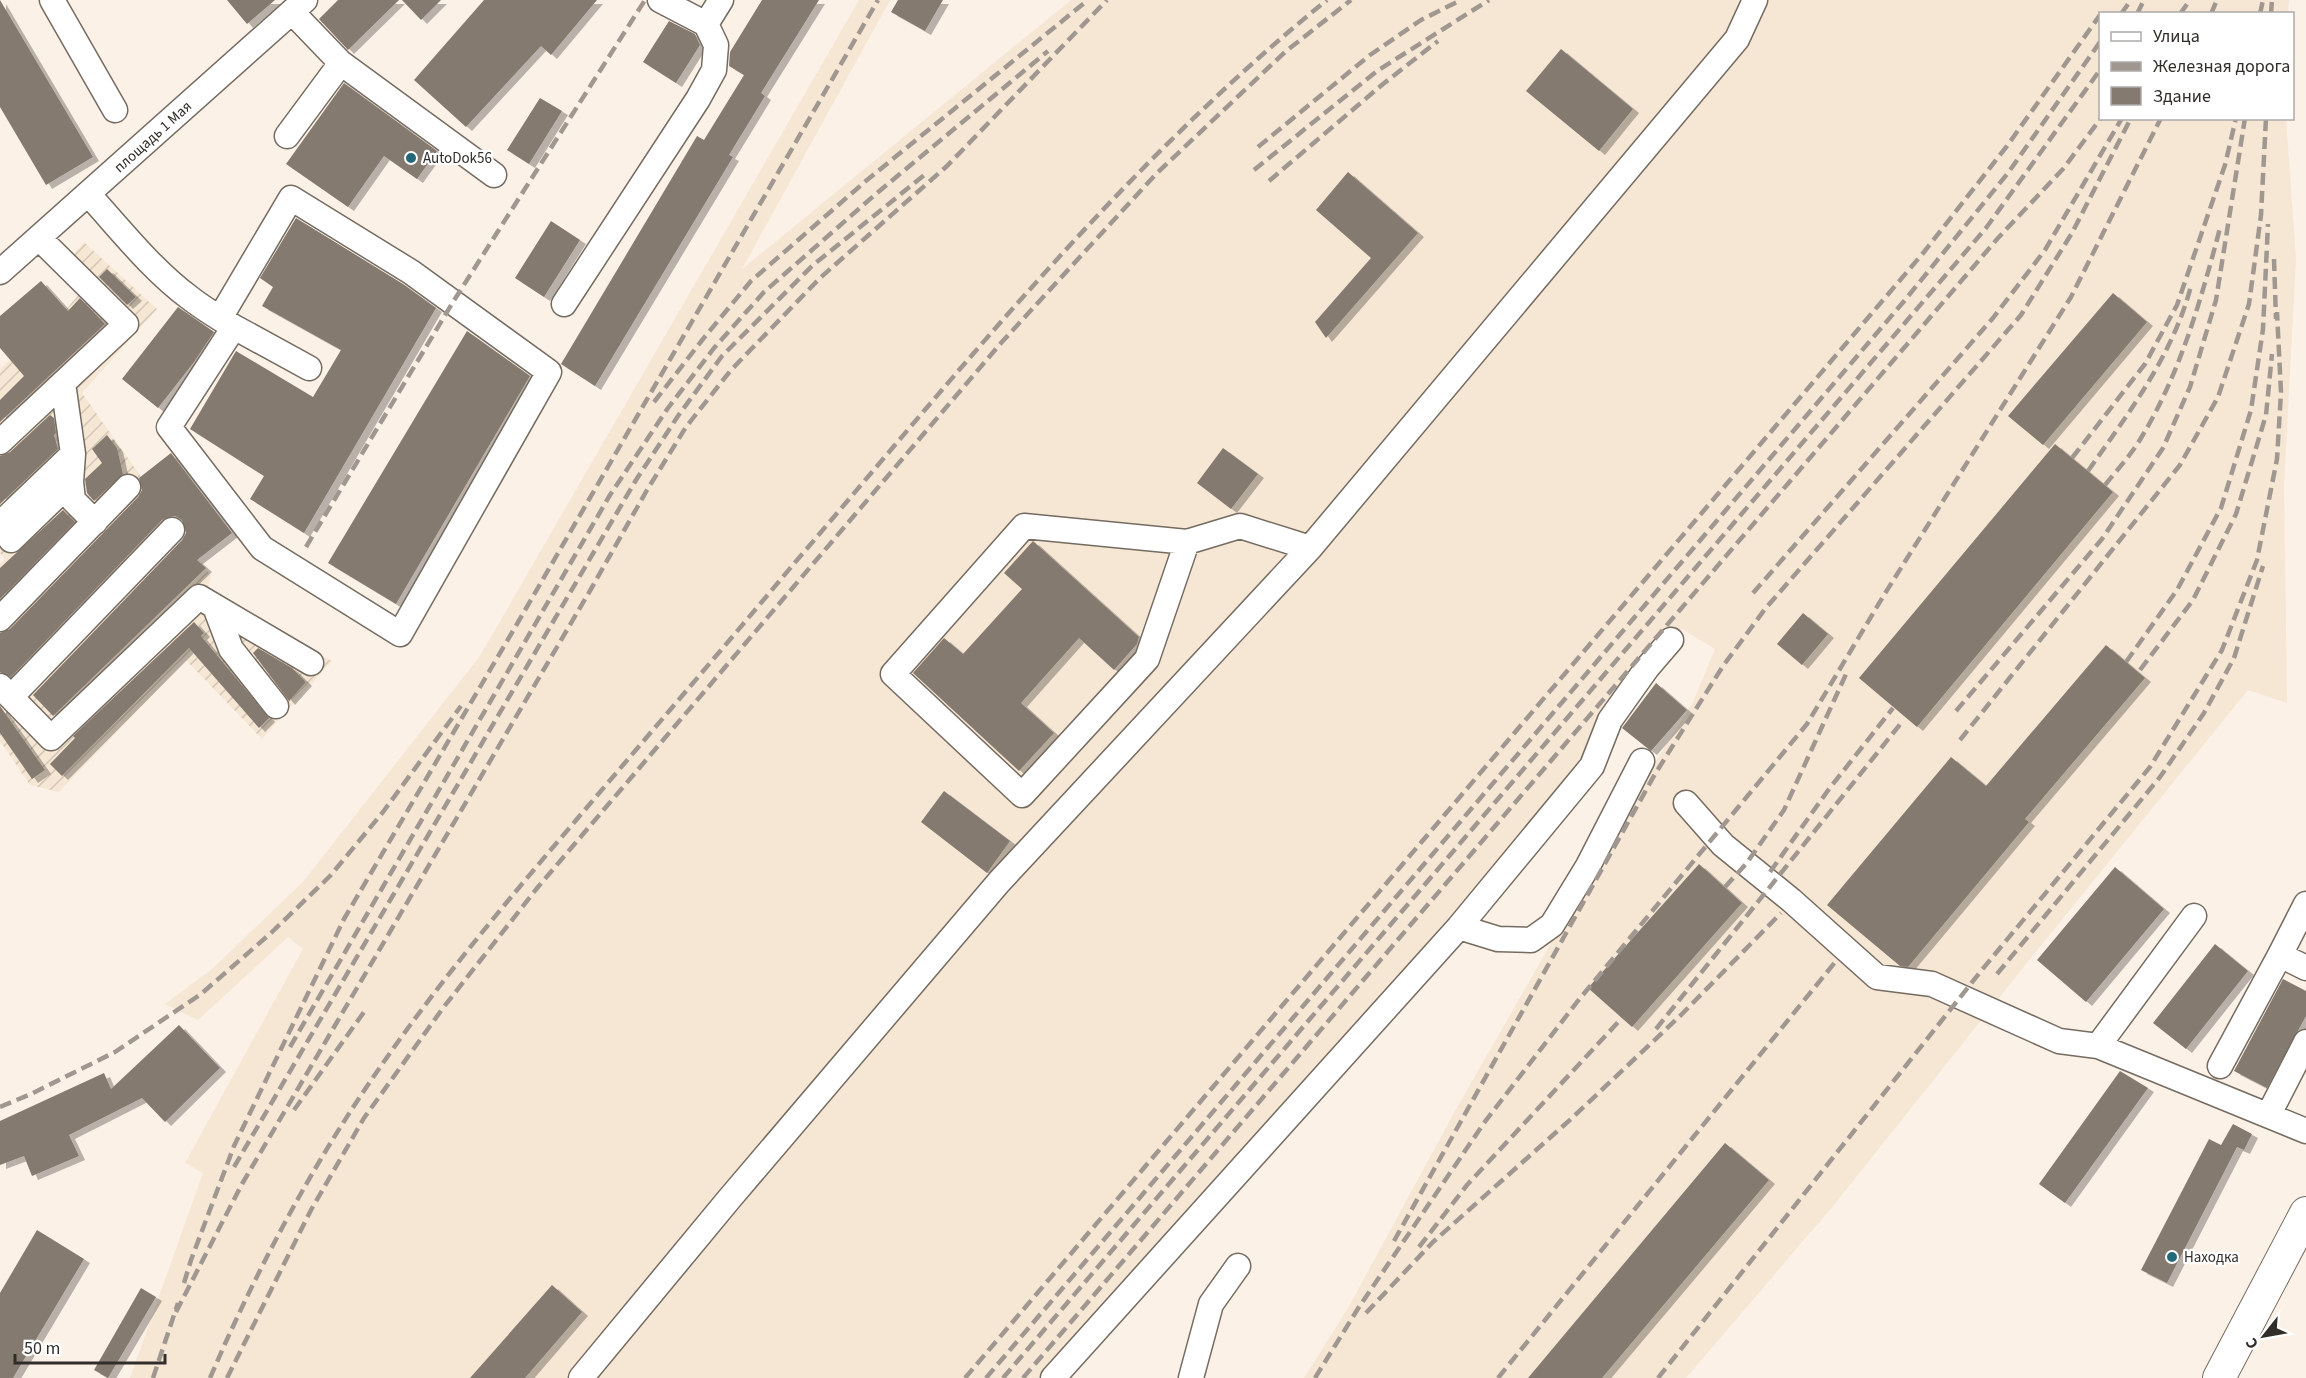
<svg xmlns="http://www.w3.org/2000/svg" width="2306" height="1378" viewBox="0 0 2306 1378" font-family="'Source Sans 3',sans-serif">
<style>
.built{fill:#f6e6d4}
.industrial{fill:url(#industrial-furrows)}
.building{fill:#847a70;filter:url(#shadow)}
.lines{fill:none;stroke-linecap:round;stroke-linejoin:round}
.minor-casing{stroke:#746b61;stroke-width:27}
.major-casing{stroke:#746b61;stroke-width:34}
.minor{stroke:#fff;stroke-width:24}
.major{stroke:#fff;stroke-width:32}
.rail{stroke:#a09890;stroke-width:4.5;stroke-dasharray:12 6;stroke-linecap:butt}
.poi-dot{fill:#236978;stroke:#fff;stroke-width:2}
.labels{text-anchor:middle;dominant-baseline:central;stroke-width:4.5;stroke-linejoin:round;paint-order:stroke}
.street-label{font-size:15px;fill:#312d29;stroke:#fff}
.poi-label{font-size:15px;fill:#312d29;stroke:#fff;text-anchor:start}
</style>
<defs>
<pattern id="industrial-furrows" width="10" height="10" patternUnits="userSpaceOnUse" patternTransform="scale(1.5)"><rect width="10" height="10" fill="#f6e6d4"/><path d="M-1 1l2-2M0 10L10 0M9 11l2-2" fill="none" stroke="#d3c6b6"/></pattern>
<filter id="shadow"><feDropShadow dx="6" dy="4" stdDeviation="0" flood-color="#0004"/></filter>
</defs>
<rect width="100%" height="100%" fill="#fcf1e6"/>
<path class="built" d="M 859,0 L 890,0 L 742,269 L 1071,0 L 2289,0 L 2288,13 L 2100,14 L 2100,118 L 2286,119 L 2296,259 L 2284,485 L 2287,703 L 2248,690 L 2030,959 L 1833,1206 L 1686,1378 L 1304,1378 L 1348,1308 L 1454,1113 L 1648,774 L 1693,702 L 1715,649 L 1682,629 L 1607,711 L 1586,759 L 1461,911 L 1178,1220 L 1042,1378 L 130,1378 L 203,1173 L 185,1163 L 303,949 L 288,937 L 198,1020 L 165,1004 L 212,969 L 303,882 L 480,656 Z"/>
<path class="industrial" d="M 84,242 L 157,309 L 82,393 L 211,576 L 206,593 L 332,661 L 262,739 L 186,660 L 59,792 L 30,785 L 0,741 L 0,564 L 5,559 L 0,553 L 0,369 L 64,312 L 94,276 L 74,254 Z"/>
<path class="building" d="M 0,0 L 93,157 L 46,185 L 0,107 Z
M 227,0 L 275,0 L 247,24 Z
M 338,0 L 399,0 L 348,50 L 319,19 Z
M 402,0 L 441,0 L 421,20 Z
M 484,0 L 597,0 L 551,55 L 541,46 L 466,127 L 414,80 Z
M 762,0 L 819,0 L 761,93 L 765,96 L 729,155 L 733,157 L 595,386 L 561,364 L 697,136 L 704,140 L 744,75 L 729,66 L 730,52 Z
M 898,0 L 943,0 L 925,31 L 891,12 Z
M 669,21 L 695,34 L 700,45 L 676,83 L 643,62 Z
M 1561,49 L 1633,109 L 1599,151 L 1526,91 Z
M 344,83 L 437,151 L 417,179 L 384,156 L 348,207 L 286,164 Z
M 540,98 L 562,111 L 529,164 L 507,150 Z
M 1348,172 L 1418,233 L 1326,338 L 1315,322 L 1371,258 L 1316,210 Z
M 296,218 L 403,284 L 436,308 L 304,533 L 250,499 L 264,476 L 190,429 L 236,351 L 313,397 L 341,350 L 262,306 L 273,287 L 260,278 Z
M 551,221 L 580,240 L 544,297 L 515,278 Z
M 107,269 L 136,297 L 127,305 L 99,277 Z
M 41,281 L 68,311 L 80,298 L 105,324 L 0,422 L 0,400 L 24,376 L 0,348 L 0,316 Z
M 2113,293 L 2147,322 L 2043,445 L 2008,416 Z
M 178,307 L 214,332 L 194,362 L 158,408 L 122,379 Z
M 467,331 L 530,376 L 396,604 L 328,563 Z
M 50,415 L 54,418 L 56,433 L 54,435 L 58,449 L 0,504 L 0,456 L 10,452 Z
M 107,435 L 117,448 L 123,474 L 94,501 L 87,493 L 85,479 L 102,463 L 92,449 Z
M 2055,444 L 2113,492 L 1917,727 L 1859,678 Z
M 1223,448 L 1258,474 L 1231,509 L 1197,483 Z
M 171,453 L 232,533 L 197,560 L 206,568 L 53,716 L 33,695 L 182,540 L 186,533 L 182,520 L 175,516 L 168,517 L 162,520 L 11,677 L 0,672 L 0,633 L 10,629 L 138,497 L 142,490 L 139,478 Z
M 63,510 L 75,522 L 0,599 L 0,568 Z
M 1033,541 L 1139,637 L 1137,644 L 1114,670 L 1079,638 L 1021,703 L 1054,733 L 1019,771 L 913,673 L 944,638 L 963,654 L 1022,589 L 1004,573 Z
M 1803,613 L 1828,634 L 1802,665 L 1777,644 Z
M 194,622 L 204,633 L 201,636 L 269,718 L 259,728 L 189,648 L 62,776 L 50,764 L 75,738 L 73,736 Z
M 2106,645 L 2145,678 L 2025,819 L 2029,822 L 1908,967 L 1900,966 L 1827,905 L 1951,757 L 1986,786 Z
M 258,648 L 292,668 L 306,682 L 289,701 L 253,653 Z
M 1656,683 L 1687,710 L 1651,751 L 1622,728 Z
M 0,706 L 45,770 L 32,779 L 0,733 Z
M 944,791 L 1010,841 L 987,873 L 921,822 Z
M 1699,864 L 1742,903 L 1632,1027 L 1588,988 Z
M 2115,867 L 2164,909 L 2086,1002 L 2037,960 Z
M 2215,944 L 2248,971 L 2186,1049 L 2153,1023 Z
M 2283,979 L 2306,991 L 2306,1016 L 2267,1088 L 2234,1071 Z
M 179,1025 L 220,1068 L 165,1122 L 142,1098 L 69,1135 L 79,1156 L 32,1176 L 24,1156 L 0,1165 L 0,1121 L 104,1073 L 111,1089 Z
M 2120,1071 L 2148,1088 L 2065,1203 L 2039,1184 Z
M 2233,1124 L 2252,1134 L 2244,1150 L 2237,1147 L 2167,1283 L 2141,1270 L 2209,1139 L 2221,1145 Z
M 1725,1143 L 1769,1180 L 1602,1378 L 1528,1378 Z
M 37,1230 L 84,1259 L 13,1378 L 0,1378 L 0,1293 Z
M 552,1285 L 582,1312 L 525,1378 L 470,1378 Z
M 141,1288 L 156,1297 L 108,1378 L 94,1370 Z"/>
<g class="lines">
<g class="minor-casing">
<path id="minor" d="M 52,0 L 115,110
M 292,12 L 341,63 L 494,175
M 706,24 L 721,0
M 287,136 L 341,63
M 89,195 C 121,230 152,270 190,298 C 204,309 219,318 234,327 L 169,427 L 262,548 L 400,634 L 549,372 L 411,272 L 291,198 L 220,318
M 0,272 L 305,0
M 564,304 L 698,99 L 714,70 L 716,45 L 706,24 L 660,0
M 234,327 L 309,368
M 63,383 L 73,454 L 71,482 L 73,500 L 95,522
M 0,442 L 126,324 L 39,238
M 1,523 L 73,454
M 11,540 L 71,482
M 1187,542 L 1147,659 L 1022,795 L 893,674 L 1024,526 L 1187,542 L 1240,526 L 1310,548
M 215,607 L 231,649 L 276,706
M 0,619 L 128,487
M 0,686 L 51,738 L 199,597 L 311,663
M 11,697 L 172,530
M 1686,803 L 1723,845 L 1791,900 L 1877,977 L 1932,984 L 2059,1041 L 2098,1046 L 2306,1131
M 1459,927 L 1498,939 L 1531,940 L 1552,925 L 1588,866 L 1642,761
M 2280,955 L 2306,904
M 2098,1046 L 2194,916
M 2220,1066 L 2280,955 L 2306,968
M 2269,1114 L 2306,1042
M 581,1378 L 730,1198 L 999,882 L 1310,548 L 1737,39 L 1755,0
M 1053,1378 L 1459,927 L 1592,766 L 1610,720 L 1647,668 L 1671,640
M 1191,1378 L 1211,1304 L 1238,1266"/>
</g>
<g class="major-casing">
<path id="major" d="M 2219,1378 L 2306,1213"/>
</g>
<use href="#minor" class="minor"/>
<use href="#major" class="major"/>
<path class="rail" d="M 2121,14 L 2131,0
M 2137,14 L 2144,0
M 2180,14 L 2190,0
M 2211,14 L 2217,0
M 2260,14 L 2263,0
M 2271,14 L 2272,0
M 1258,147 L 1370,55 L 1421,20 L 1461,0
M 1254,170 L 1377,71 L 1489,0
M 1269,181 L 1383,84 L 1438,41
M 2274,259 L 2276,319
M 654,402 L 703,339 L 751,281 L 867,180 L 1088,0
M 2072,458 L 2145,364 L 2177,305 L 2225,165 L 2236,118
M 2088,471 C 2128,414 2173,355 2191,286
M 2105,485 C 2117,470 2131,455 2141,438 C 2180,374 2201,300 2220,228
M 306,547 L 453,302 L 645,0
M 1753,593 L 1993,318 L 2045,250 L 2122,118
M 2126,662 L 2177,590 L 2221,508 L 2251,410 L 2263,329 L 2268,224
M 2140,670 L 2193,600 L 2236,514 L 2266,415 L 2272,354
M 1956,711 L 2102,539 L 2163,448 L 2190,387 L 2216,300 L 2245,118
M 1960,740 L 2180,465 L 2218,397 L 2249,304 L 2261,215 L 2266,118
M 1770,872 L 1829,789 L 1893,708
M 1725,887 L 1746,864 L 1784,810 L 1847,672
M 1997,974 L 2160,777 L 2204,713 L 2234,658 L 2263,566
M 1656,1029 L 1902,722
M 290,1047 L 610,495 L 668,408 L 714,348 L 764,292 L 877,193 L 1048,51
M 0,1107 L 31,1094 L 115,1052 L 201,994 L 271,933 L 330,876 L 383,812 L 461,706
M 294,1110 L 364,1012
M 234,1167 L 636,480 L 678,416 L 722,356 L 812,266 L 928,172
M 1394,1241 L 1655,774 L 1723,666 L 1765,609 L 2021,315 L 2072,233 L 2131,118
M 1419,1247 L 1467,1185 L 1622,1018
M 184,1283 L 191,1260 L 234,1146 L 344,919 L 517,624 L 878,0
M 176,1312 L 242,1184 L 591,589 L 647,490 L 686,427 L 731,370 L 820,278 L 947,166 L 1107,0
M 1366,1313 L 1433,1242 L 1571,1119 L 1681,1015 L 1781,913
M 153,1378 L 178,1303
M 210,1378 C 249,1287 298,1192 352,1109 C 422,1001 506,902 589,805 C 657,725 725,646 792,566 C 961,369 1124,164 1327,0
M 227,1378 L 311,1210 L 364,1118 L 443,1008 L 538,887 L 1001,343 L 1156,174 L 1285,52 L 1351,0
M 965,1378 L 1924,252 L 2007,146 L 2100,15
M 986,1378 L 1905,300 L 2008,173 L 2100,42
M 1003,1378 L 1986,228 L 2100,70
M 1023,1378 L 1998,238 L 2063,169 L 2101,118
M 1315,1378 L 1359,1307 L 1484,1123 L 1577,1002 L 1807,724 L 1884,595 L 2071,297 L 2161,118
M 1498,1378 L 1836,961
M 1658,1378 L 1981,971 L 2150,767 L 2222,650 L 2257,560 L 2277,459 L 2281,392 L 2277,312"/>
</g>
<g class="poi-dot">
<circle cx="411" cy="158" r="6"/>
<circle cx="2172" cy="1257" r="6"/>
</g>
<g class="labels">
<g class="street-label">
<text transform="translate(153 137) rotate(-42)">площадь 1 Мая</text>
</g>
<g class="poi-label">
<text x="423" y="158">AutoDok56</text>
<text x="2184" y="1257">Находка</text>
</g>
</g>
<rect x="2099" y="12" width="195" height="108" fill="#ffffff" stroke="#adaba9" stroke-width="1.5"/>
<rect x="2111" y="32" width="30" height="9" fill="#ffffff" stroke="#adaba9" stroke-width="1.5"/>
<text x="2153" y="42" font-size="18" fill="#312d29">Улица</text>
<rect x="2111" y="62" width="30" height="9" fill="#a09890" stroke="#adaba9" stroke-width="1.5"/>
<text x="2153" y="72" font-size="18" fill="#312d29">Железная дорога</text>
<rect x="2111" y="87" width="30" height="18" fill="#847a70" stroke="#adaba9" stroke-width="1.5"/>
<text x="2153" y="102" font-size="18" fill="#312d29">Здание</text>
<g transform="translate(2264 1336) rotate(239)" stroke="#ffffff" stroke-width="4.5" paint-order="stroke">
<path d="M0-4.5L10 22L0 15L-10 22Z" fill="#312d29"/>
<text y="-9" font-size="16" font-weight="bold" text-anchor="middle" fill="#312d29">С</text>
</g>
<path d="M15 1354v9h150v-9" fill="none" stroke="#312d29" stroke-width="3"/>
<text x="24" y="1354" font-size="18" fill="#312d29" stroke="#ffffff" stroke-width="4.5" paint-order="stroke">50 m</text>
</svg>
